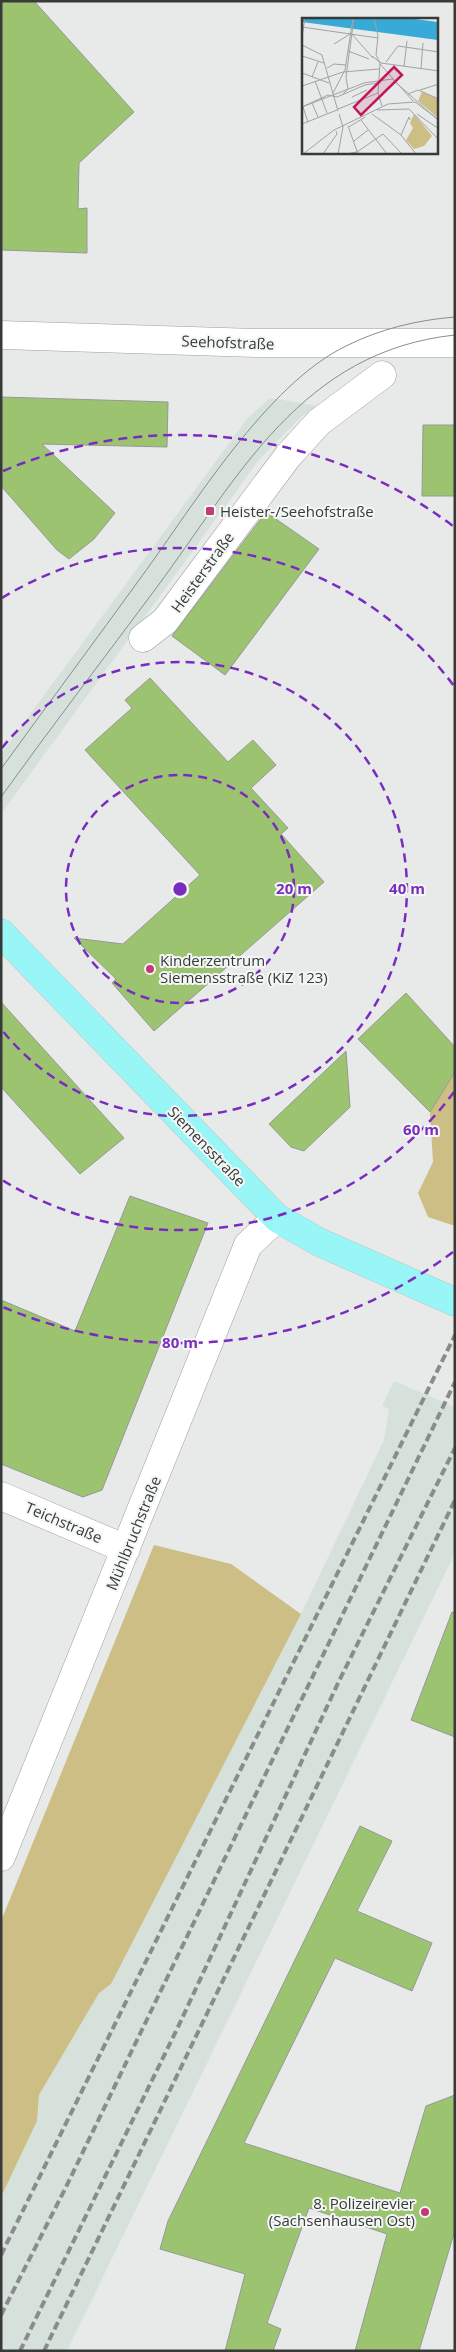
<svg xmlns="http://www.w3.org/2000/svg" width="456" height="2352" viewBox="0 0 456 2352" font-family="'Open Sans',sans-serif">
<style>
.built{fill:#d6e1db}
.green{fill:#ccbe84}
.building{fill:#9cc470;stroke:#979896}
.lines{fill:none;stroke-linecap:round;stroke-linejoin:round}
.minor-casing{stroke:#9c9f9d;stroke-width:29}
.major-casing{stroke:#c3c4c4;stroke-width:29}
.minor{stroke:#fff;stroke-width:28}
.major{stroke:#99f6f7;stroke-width:28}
.tram{stroke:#8a8c8b;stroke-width:1}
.rail{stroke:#8a8c8b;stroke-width:4;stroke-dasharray:8 4;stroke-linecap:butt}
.ring{fill:none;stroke:#7b2cbf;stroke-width:2.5;stroke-dasharray:9 6}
.poi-dot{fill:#c23a77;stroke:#f4f7f6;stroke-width:2}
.labels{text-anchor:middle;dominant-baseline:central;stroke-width:4;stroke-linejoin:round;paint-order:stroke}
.street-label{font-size:15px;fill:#383939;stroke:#f4f7f6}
.poi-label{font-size:15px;fill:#383939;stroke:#f4f7f6;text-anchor:start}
.inset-road{fill:none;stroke:#a1a3a2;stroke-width:1}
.view{fill:#c2185b;fill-opacity:0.15;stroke:#c2185b;stroke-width:2.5}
.inset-edge{fill:none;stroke:#383939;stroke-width:2.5}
.centre{fill:#7b2cbf;stroke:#f4f7f6;stroke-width:2.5}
.ring-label{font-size:15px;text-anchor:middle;font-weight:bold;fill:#7b2cbf;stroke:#f4f7f6;stroke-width:4;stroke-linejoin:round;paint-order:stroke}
</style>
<rect width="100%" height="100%" fill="#e7eae8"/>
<path class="built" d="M 270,398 L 319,406 L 302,416 L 259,460 L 1,814 L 1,754 L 247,419 Z
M 394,1381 L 455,1407 L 455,1553 L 67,2351 L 1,2351 L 1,2197 L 37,2121 L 39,2095 L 99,1992 L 111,1984 L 301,1614 L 384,1440 L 389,1409 L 382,1406 Z"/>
<path class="green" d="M 455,1072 L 455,1226 L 428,1217 L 418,1193 L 433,1162 L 430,1112 Z
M 154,1545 L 231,1564 L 301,1614 L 111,1984 L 99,1993 L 39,2095 L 37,2121 L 1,2197 L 1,1921 Z"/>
<path class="building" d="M 1,1 L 34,1 L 134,112 L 79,163 L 78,209 L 87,208 L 87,253 L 1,250 Z
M 1,397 L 168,402 L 167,447 L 42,444 L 115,513 L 94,539 L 69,559 L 57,550 L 1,486 Z
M 423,425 L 455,425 L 455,496 L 422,496 Z
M 266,512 L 319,549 L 225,675 L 172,636 Z
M 150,678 L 228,762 L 253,740 L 276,765 L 251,788 L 288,828 L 281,834 L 324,882 L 154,1031 L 112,983 L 116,979 L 74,938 L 123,944 L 200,875 L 85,750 L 132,708 L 125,700 Z
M 406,993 L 455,1047 L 455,1072 L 430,1112 L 358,1039 Z
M 1,1002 L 124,1138 L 80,1174 L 1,1087 Z
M 346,1051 L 350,1107 L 304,1151 L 291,1147 L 269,1124 Z
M 130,1196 L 208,1223 L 102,1490 L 83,1497 L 1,1464 L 1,1300 L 75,1331 Z
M 452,1612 L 455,1613 L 455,1737 L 411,1720 Z
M 360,1826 L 392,1841 L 357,1911 L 432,1943 L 412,1991 L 335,1958 L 244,2143 L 400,2193 L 426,2106 L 455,2095 L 455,2230 L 419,2351 L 355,2351 L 387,2234 L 309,2208 L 267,2323 L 281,2329 L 273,2351 L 225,2351 L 245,2274 L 160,2249 L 168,2221 Z"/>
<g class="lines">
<g class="minor-casing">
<path id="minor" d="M 1,335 L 259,343 L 455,343
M 143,638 L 165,621 L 288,456 L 319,422 L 382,375
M 1,1496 L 126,1549
M 1,1857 L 248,1245 L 277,1218"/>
</g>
<g class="major-casing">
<path id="major" d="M 1,933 L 277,1218 L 319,1242 L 455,1302"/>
</g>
<use href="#minor" class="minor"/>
<use href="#major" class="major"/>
<path class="tram" d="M 1,769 C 48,704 95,641 142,576 C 194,505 266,385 346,346 C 380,329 417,320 455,317
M 1,797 C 52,726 105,657 157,587 C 239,476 302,351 455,335"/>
<path class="rail" d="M 1,2255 L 455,1335
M 1,2315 L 66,2187 L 455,1382
M 20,2351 L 178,2027 L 339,1681 L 455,1448
M 44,2351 L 455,1500"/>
</g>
<g class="ring">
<circle cx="180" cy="889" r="114"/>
<path d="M2 748A227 227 0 1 1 2 1030"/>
<path d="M454 1092A341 341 0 0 1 2 1180M2 598A341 341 0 0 1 454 686"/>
<path d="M453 1252A454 454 0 0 1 3 1307M3 471A454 454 0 0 1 453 526"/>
</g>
<g class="poi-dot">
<rect x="205" y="506" width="10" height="10" rx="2.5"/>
<circle cx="150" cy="969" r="5"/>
<circle cx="425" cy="2212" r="5"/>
</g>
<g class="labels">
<g class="street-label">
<text transform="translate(228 342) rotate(2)">Seehofstraße</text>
<text transform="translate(202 572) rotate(-54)">Heisterstraße</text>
<text transform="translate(207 1146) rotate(46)">Siemensstraße</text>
<text transform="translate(64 1522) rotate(23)">Teichstraße</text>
<text transform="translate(133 1533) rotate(-68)">Mühlbruchstraße</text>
</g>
<g class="poi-label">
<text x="220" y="511">Heister-/Seehofstraße</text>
<text x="160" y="960">Kinderzentrum<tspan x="160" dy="17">Siemensstraße (KiZ 123)</tspan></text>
<text x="415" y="2203" text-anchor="end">8. Polizeirevier<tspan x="415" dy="17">(Sachsenhausen Ost)</tspan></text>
</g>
</g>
<g transform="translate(302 18)">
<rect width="136" height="136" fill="#e7eae8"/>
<path d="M 120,74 L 136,81 L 136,100 L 116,83 ZM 112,96 L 130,118 L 122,128 L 112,131 L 104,122 L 111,110 L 108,105 Z" fill="#ccbe84"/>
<path d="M 0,0 L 105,0 L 136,4 L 136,22 L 0,4 Z" fill="#38aad7"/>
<path class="inset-road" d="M 72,0 L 76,18 L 74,37 L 78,45 L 76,75 L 80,88M 0,9 L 76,20M 48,14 L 71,40M 0,19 L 3,0M 32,26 L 48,16M 0,27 L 20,37 L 36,93M 46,33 L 67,41M 0,38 L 22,45M 70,38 L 79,45 L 137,53M 84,44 L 96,28 L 137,34M 78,46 L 111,83M 102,49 L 105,23M 25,50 L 32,46 L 44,47M 119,50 L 121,25M 0,55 L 27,65M 10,59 L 16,44M 13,63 L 25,95M 0,68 L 41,54 L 77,51M 118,72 L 137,66M 31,75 L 43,52 L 51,0M 41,76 L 46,71 L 44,59 L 52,0M 106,76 L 116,72 L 137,81M 26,77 L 35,79 L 63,67 L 76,65M 50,79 L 65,72M 10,85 L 16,99M 0,86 L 6,104M 0,89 L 26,77M 0,89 L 62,65 L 90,61 L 137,103M 36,91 L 76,75M 75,92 L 107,91 L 137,122M 70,96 L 99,117 L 114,136M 115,96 L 137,111M 59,102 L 85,136M 0,106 L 35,92M 46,108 L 56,136M 47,109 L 63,99M 99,117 L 107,99 L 108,102M 52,123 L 66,112M 1,136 L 32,112 L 86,86 L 113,84 L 137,102M 21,136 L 35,116 L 34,113M 36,136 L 41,109 L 37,96M 44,136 L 55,134 L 81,116 L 100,136"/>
<path class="view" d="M 92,49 L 100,57 L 59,97 L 52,89 Z"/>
<rect width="136" height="136" class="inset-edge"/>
</g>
<circle cx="180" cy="889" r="8" class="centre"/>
<g class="ring-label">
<text x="294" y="894">20 m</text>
<text x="407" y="894">40 m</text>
<text x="421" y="1135">60 m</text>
<text x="180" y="1348">80 m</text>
</g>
<rect width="456" height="2352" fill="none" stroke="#383939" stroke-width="5"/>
</svg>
